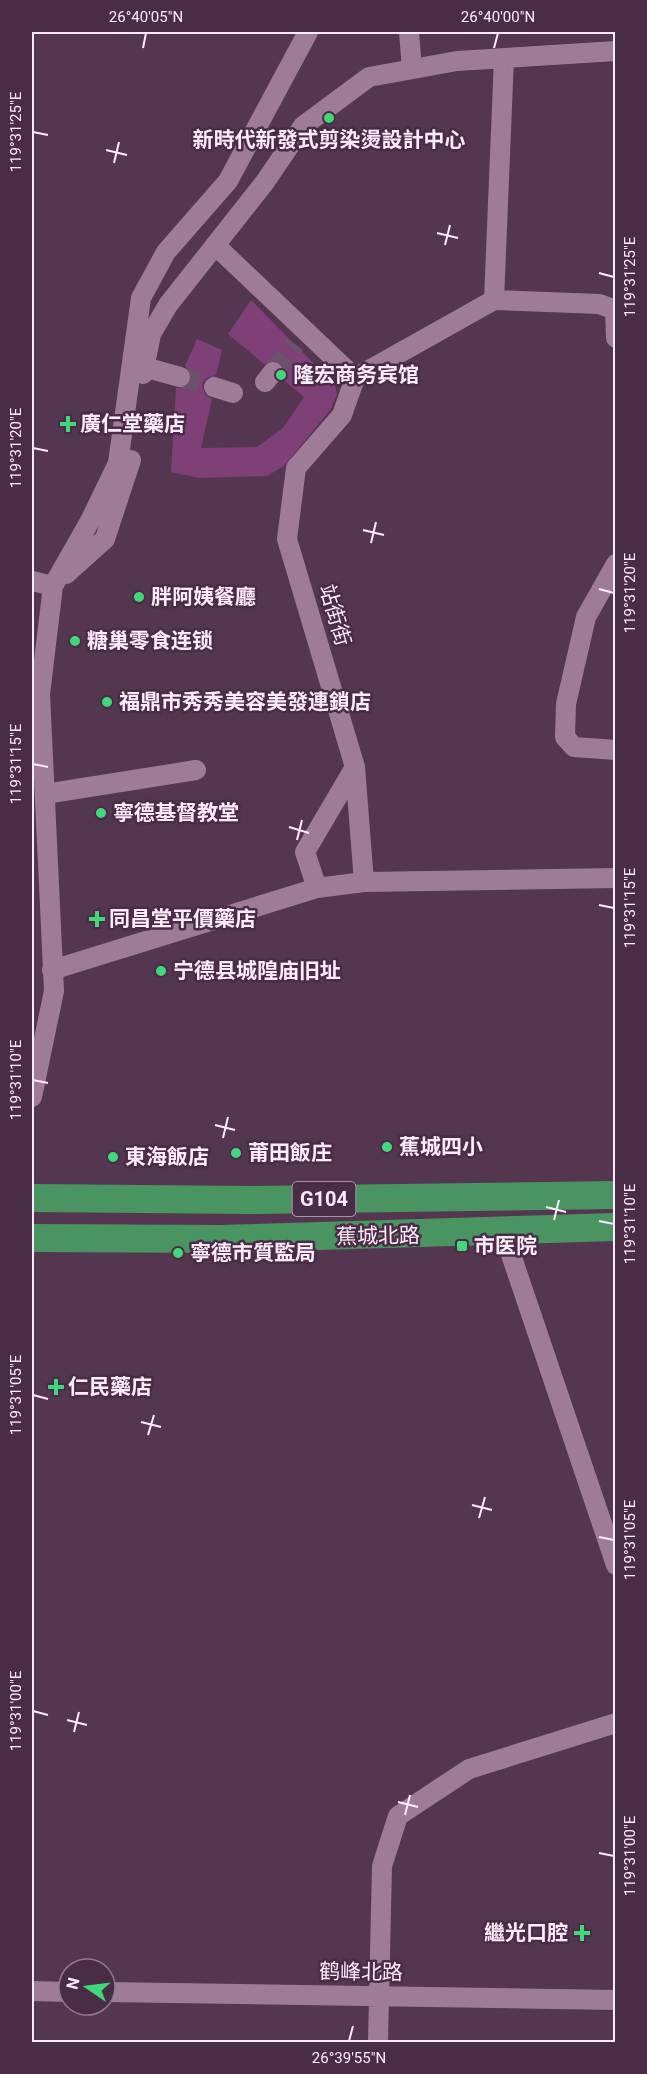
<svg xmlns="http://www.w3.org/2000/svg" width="647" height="2074" viewBox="0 0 647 2074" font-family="Roboto,'Noto Sans SC',sans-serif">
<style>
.building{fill:#7f3f77}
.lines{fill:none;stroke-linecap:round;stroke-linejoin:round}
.minor-tunnel{stroke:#6d516a;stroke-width:20;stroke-dasharray:20 10;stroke-linecap:butt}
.minor{stroke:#9e7c98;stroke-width:20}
.highway{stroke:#4a9461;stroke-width:28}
.ticks{fill:none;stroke:#fdeafa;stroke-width:2}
.poi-dot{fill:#42d77b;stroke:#492c45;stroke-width:2}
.labels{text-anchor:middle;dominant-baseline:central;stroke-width:5;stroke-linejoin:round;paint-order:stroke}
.shield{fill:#492c45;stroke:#c7b1c4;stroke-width:1.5}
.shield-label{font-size:20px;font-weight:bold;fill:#fdeafa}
.poi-label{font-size:21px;font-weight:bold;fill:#fdeafa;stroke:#492c45;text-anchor:start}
.street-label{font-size:21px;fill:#fdeafa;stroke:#492c45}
.neatline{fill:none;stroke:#fdeafa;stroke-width:2}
.ticks-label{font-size:15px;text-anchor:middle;fill:#fdeafa}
</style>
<rect width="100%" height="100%" fill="#543650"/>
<path class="building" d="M 251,300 L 335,385 L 337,394 L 331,409 L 284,466 L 267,476 L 199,478 L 171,472 L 176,388 L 184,388 L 191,381 L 191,373 L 185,366 L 197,339 L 222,350 L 216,375 L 206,378 L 202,384 L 205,395 L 212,399 L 201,448 L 257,447 L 283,428 L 304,397 L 282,379 L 285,373 L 281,363 L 274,360 L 264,364 L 228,334 Z"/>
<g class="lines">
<path class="minor-tunnel" d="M 273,372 L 295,344
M 180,377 L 214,387"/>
<path class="minor" d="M 409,32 L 412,69
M 504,58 L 494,300 L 599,304 L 616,310
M 215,245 L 355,378 L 494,300
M 615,309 L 616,338
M 144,367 L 180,377
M 143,374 L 151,334 L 168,305 L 265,182 L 303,126 L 369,77 L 457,61 L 616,51
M 355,378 L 342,415 L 296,468 L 287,539 L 355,767 L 364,882
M 265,382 L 273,372
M 214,387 L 233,393
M 616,564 L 586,617 L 566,704 L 565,737 L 574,747 L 616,750
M 66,574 L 105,539 L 131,460
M 32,581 L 53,586
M 45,794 L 196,770
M 317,888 L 305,852 L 355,767
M 52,970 L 317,888 L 364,882 L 616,878
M 32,1097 L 54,991 L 40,694 L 53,586 L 90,521 L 118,463 L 141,298 L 166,252 L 228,181 L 308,32
M 503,1231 L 616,1565
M 32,1991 L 69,1992
M 105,1992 L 616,2000
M 378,2042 L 382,1866 L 398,1816 L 469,1769 L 616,1723"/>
<path class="highway" d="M 32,1198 L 250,1200 L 616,1195
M 32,1238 L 221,1239 L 616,1227"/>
</g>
<path class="ticks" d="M 143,48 L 146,33M 494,48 L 498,33M 33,132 L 48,135M 106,150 L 127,155M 114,163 L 119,142M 437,233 L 458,238M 445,245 L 450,225M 599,273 L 614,277M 33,448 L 48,451M 363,530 L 384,535M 371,543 L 376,522M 599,589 L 614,593M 33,764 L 48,767M 289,827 L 309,833M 297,840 L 302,820M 599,905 L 614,908M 33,1080 L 48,1083M 215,1125 L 235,1130M 223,1138 L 228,1117M 546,1207 L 566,1212M 554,1220 L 559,1200M 599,1221 L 614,1224M 33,1395 L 48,1399M 141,1422 L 161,1427M 148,1435 L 154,1415M 472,1505 L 492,1510M 479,1518 L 485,1497M 599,1537 L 614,1540M 33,1711 L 48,1715M 67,1720 L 87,1725M 74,1732 L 79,1712M 398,1802 L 418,1807M 405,1815 L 410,1795M 599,1853 L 614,1856M 349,2041 L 353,2026"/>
<g class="poi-dot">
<circle cx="329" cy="118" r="6"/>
<circle cx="281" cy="375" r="6"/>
<path d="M65 415h6v6h6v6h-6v6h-6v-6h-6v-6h6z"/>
<circle cx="139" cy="597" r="6"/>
<circle cx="75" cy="641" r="6"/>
<circle cx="107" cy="702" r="6"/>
<circle cx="101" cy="813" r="6"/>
<path d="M94 910h6v6h6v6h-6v6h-6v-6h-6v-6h6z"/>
<circle cx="161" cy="971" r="6"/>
<circle cx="387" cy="1147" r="6"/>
<circle cx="236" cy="1153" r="6"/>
<circle cx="113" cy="1157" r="6"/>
<rect x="456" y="1240" width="12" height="12" rx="3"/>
<circle cx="178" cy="1253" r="6"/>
<path d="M53 1378h6v6h6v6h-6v6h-6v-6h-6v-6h6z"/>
<path d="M579 1924h6v6h6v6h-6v6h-6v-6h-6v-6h6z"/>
</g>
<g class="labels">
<rect class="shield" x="292.5" y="1182" width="63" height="34" rx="4.5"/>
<g class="shield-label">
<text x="324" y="1199">G104</text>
</g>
<g class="poi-label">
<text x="329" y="140" text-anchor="middle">新時代新發式剪染燙設計中心</text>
<text x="293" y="375">隆宏商务宾馆</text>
<text x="80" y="424">廣仁堂藥店</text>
<text x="151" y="597">胖阿姨餐廳</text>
<text x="87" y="641">糖巢零食连锁</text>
<text x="119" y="702">福鼎市秀秀美容美發連鎖店</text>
<text x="113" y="813">寧德基督教堂</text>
<text x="109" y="919">同昌堂平價藥店</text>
<text x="173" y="971">宁德县城隍庙旧址</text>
<text x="399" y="1147">蕉城四小</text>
<text x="248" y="1153">莆田飯庄</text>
<text x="125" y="1157">東海飯店</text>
<text x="474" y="1246">市医院</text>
<text x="190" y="1253">寧德市質監局</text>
<text x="68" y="1387">仁民藥店</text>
<text x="568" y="1933" text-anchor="end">繼光口腔</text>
</g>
<g class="street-label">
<text transform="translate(335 615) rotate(74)">站街街</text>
<text transform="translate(378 1236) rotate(-1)">蕉城北路</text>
<text transform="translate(361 1972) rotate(1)">鹤峰北路</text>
</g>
</g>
<rect width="647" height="2074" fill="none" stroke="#492c45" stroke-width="66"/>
<g transform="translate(87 1987) rotate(284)"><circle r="28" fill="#492c45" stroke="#91788d" stroke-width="1.5"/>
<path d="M0-4.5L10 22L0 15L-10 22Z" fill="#42d77b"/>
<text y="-9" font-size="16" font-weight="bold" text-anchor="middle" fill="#fdeafa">N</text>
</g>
<rect x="33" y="33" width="581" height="2008" class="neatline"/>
<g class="ticks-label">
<text x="146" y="22">26°40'05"N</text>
<text x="498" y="22">26°40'00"N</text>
<text transform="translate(16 132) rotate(-90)" y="5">119°31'25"E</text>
<text transform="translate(630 277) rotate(-90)" y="5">119°31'25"E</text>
<text transform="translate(16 448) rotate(-90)" y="5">119°31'20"E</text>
<text transform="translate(630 593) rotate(-90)" y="5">119°31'20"E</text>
<text transform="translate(16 764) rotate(-90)" y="5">119°31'15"E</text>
<text transform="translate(630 908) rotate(-90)" y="5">119°31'15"E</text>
<text transform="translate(16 1080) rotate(-90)" y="5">119°31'10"E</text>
<text transform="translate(630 1224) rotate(-90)" y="5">119°31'10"E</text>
<text transform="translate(16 1395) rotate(-90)" y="5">119°31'05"E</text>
<text transform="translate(630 1540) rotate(-90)" y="5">119°31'05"E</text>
<text transform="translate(16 1711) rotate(-90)" y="5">119°31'00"E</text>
<text transform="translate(630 1856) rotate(-90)" y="5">119°31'00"E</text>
<text x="349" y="2063">26°39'55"N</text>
</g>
</svg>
